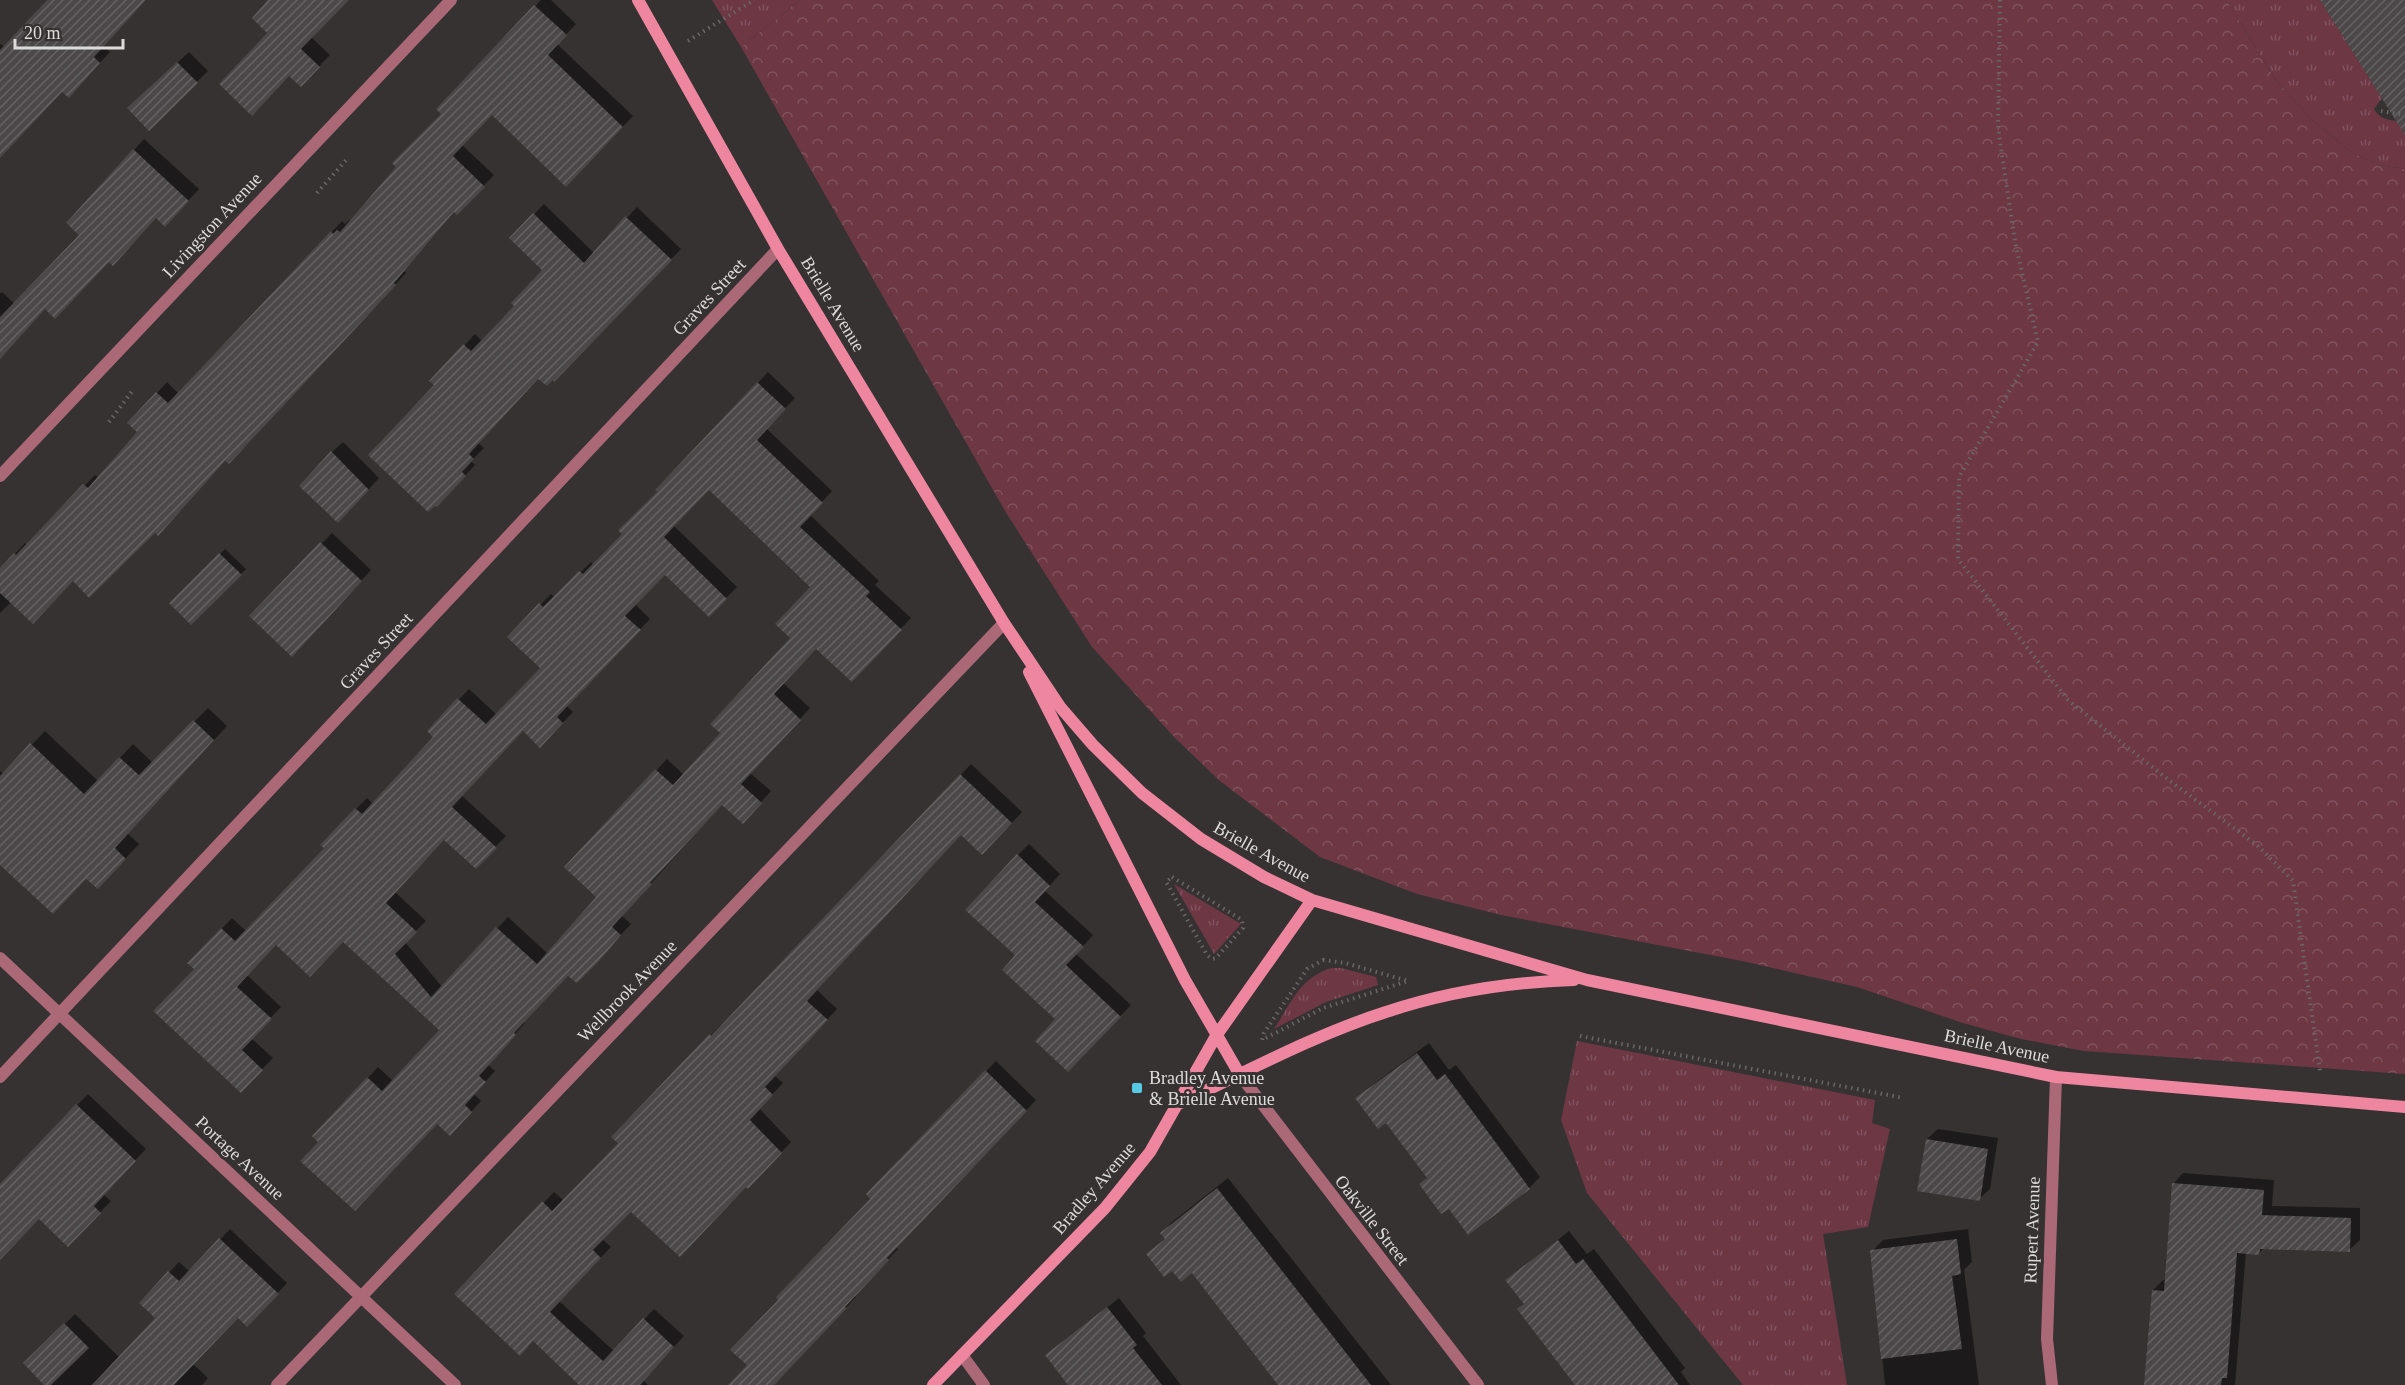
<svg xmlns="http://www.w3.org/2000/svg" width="2405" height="1385" viewBox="0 0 2405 1385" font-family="Georgia,serif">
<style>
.grass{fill:url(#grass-tufts)}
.forest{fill:url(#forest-crowns)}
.shadow{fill:#0007;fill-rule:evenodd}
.building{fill:url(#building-hatch);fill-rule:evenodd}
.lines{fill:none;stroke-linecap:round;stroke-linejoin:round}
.path{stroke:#6a6767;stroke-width:4;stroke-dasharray:1.5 4.5;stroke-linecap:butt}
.street{stroke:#ab6978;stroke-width:12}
.secondary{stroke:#ee869f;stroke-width:12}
.poi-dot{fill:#57c9e2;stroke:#363232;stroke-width:2}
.labels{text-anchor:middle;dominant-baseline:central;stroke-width:6;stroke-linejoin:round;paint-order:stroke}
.street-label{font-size:18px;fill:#dedbdb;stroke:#363232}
.poi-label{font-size:18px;fill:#dedbdb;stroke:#363232;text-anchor:start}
</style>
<defs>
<pattern id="grass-tufts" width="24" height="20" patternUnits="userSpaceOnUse" patternTransform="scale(1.5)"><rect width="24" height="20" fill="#6d3744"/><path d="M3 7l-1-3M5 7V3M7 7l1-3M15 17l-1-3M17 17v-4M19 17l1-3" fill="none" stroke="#81535e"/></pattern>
<pattern id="forest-crowns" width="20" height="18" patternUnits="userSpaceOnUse" patternTransform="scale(1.5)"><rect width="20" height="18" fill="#6d3744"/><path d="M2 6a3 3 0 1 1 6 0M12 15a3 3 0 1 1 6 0" fill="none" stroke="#81535e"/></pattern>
<pattern id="building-hatch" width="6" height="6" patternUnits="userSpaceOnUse" patternTransform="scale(1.5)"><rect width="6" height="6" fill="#4c4849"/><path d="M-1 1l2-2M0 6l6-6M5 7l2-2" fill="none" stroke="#656263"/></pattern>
</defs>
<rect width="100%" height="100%" fill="#363232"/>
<path class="grass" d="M 712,0 L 800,0 L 741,47 Z
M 2226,0 L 2320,0 L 2382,98 L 2374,109 C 2381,121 2392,120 2405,122 L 2405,169 L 2379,165 L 2352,153 L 2312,120 L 2275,79 Z
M 1174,884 L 1241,924 L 1214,954 Z
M 1331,968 L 1341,968 L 1376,977 L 1378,985 L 1326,1002 L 1274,1029 C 1291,1003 1300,978 1331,968 Z
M 1577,1041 L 1875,1100 L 1872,1123 L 1890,1129 L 1868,1227 L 1823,1234 L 1847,1385 L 1743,1385 L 1587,1193 L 1561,1120 Z"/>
<path class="forest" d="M 800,0 L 2226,0 L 2275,79 L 2312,120 L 2352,153 L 2379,165 L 2405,169 L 2405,1074 L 2084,1051 L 2021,1039 L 1963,1023 L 1857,987 L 1742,961 L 1501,915 L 1417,894 L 1320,857 L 1220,781 L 1175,738 L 1092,647 L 1005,511 L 741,47 Z"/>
<path class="shadow" d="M 49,0 L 146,0 L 103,45 L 110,52 L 79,85 L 63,90 L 0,157 L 0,44 L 5,47 Z
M 270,0 L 347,0 L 311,37 L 330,55 L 301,85 L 269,33 Z
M 541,0 L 551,0 L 576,24 L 557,44 L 633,116 L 577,174 L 492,113 L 462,145 L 494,175 L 457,213 L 455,211 L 404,271 L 406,273 L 240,452 L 226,459 L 154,531 L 73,579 L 11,602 L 0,613 L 0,570 L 25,543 L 27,545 L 95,475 L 99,478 L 139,432 L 157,393 L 167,382 L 179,394 L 342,221 L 345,224 L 349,220 L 351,222 L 443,114 L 438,109 Z
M 189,52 L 208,71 L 149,128 L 129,108 Z
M 144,139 L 199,189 L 176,214 L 157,217 L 109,260 L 45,308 L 0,358 L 0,293 L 2,292 L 15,304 L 81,235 L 68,223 Z
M 544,204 L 594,253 L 637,207 L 681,249 L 554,379 L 539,377 L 478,443 L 484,448 L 471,461 L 475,465 L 447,495 L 436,385 L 431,381 L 475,334 L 482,341 L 516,306 L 544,270 L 511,238 Z
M 768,372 L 795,398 L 766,428 L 832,491 L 810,515 L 879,581 L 875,585 L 911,618 L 852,680 L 816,648 L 783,683 L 810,708 L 750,773 L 771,791 L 753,811 L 723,803 L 622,916 L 631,924 L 609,948 L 569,974 L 524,1022 L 525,1023 L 488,1065 L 495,1071 L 474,1094 L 481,1101 L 460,1124 L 438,1123 L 320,1141 L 314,1136 L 378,1067 L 393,1081 L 441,1029 L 343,941 L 276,944 L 247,975 L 281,1007 L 251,1038 L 273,1058 L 241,1091 L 196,969 L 189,963 L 232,918 L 246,931 L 326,848 L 322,845 L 356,809 L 367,798 L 373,804 L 435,737 L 429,731 L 469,689 L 497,715 L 542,668 L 509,637 L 551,594 L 555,598 L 591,562 L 594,565 L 624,534 L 659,492 L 657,490 ZM 709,489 L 812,587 L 792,638 L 722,733 L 684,775 L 667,759 L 566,867 L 598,897 L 548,954 L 508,917 L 442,987 L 405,942 L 426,921 L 395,892 L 445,838 L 476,867 L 506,836 L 461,795 L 523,730 L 551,735 L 573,712 L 566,705 L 650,619 L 635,604 L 665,573 L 709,615 L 737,587 L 674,526 Z
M 343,442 L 379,478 L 349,511 L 332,452 Z
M 332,533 L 371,570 L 303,644 L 251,616 Z
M 225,549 L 246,569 L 191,623 L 171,603 Z
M 208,708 L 227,726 L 127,833 L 139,844 L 111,874 L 87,877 L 0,863 L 0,771 L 4,774 L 45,731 L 98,781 L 133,744 L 153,763 Z
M 971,764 L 1022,812 L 993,843 L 961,833 L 817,990 L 837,1009 L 775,1076 L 783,1083 L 759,1108 L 791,1142 L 748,1187 L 746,1185 L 631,1209 L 602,1239 L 611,1247 L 559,1301 L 614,1351 L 654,1309 L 684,1336 L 643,1380 L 648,1385 L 580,1385 L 533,1340 L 456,1294 L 554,1192 L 564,1201 L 620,1143 L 699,1047 L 721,1025 L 722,1026 Z
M 1029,844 L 1060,874 L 1045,891 L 1093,935 L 1076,954 L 1131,1005 L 1068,1070 L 1058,1019 L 1017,955 L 1018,855 Z
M 1429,1043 L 1449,1070 L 1456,1065 L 1540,1177 L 1529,1188 L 1468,1233 L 1449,1207 L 1421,1184 L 1428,1177 L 1386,1121 L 1357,1099 L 1368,1088 Z
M 996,1061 L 1036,1100 L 896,1247 L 898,1249 L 854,1295 L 856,1297 L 773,1385 L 730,1385 L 749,1365 L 873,1199 L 868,1194 Z
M 88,1094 L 146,1149 L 103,1194 L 111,1201 L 79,1234 L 39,1217 L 0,1259 L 0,1186 Z
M 1938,1129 L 1998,1138 L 1990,1189 L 1979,1199 L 1927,1139 Z
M 2183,1173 L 2274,1180 L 2272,1206 L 2360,1208 L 2360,1240 L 2349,1250 L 2264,1248 L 2259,1253 L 2246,1252 L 2235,1385 L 2145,1385 L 2153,1290 L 2163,1280 L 2166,1280 L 2173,1184 Z
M 1228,1178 L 1391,1385 L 1281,1385 L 1192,1271 L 1173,1269 L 1148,1254 L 1166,1238 L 1162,1233 L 1172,1222 Z
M 230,1229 L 287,1283 L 257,1315 L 238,1316 L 193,1364 L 208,1378 L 202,1385 L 46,1385 L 25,1363 L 75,1314 L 120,1358 L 157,1318 L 141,1303 L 179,1262 L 190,1272 Z
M 1968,1229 L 1972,1262 L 1964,1270 L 1979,1385 L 1885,1385 L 1872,1251 L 1883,1240 Z
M 1569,1231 L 1587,1254 L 1594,1249 L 1685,1368 L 1681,1372 L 1690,1385 L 1577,1385 L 1525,1303 L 1507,1280 Z
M 1119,1298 L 1146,1333 L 1143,1336 L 1181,1385 L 1069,1385 L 1047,1356 Z"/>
<path class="building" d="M 47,0 L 146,0 L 94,57 L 100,63 L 69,98 L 62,92 L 0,158 L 0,50 Z
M 268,0 L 349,0 L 301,49 L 320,67 L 301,87 L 289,76 L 252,116 L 219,84 L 267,33 L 252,18 Z
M 2320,0 L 2405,0 L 2405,135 Z
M 534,5 L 567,35 L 548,55 L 623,127 L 566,187 L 492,115 L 453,156 L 485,187 L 457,215 L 454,212 L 394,283 L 396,285 L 229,464 L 225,461 L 158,536 L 155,533 L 89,598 L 73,581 L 33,624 L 0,593 L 0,568 L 14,553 L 16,555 L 83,484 L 88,488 L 137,432 L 127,423 L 156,392 L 168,403 L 331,231 L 333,234 L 337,230 L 340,232 L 396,167 L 392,163 L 441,114 L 436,109 Z
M 177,62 L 198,83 L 149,131 L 127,108 Z
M 133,149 L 189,201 L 165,227 L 156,218 L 113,266 L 109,262 L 55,319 L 45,309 L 0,359 L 0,317 L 79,235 L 66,223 Z
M 533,213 L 584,263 L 625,216 L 672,260 L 554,382 L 553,380 L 547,386 L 538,379 L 469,454 L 474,459 L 462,472 L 466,476 L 437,507 L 435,506 L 428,512 L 368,455 L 434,385 L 429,381 L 463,344 L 471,351 L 514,306 L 511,303 L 542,270 L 509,238 Z
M 757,382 L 786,409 L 757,440 L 823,503 L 800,527 L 870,592 L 866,596 L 902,630 L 852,682 L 816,649 L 774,694 L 801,720 L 741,784 L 762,803 L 743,824 L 722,805 L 650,883 L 652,884 L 612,927 L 621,935 L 599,961 L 577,983 L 568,976 L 514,1033 L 516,1035 L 479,1076 L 486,1082 L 465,1105 L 472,1112 L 450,1136 L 437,1124 L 355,1211 L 300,1161 L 318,1142 L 312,1136 L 367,1077 L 382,1091 L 439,1030 L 343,942 L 310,977 L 276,945 L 237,987 L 272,1019 L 242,1050 L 263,1070 L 241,1093 L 153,1011 L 194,969 L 187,963 L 221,928 L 235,941 L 324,848 L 320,845 L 355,808 L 362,814 L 433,737 L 427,731 L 457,698 L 486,724 L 540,668 L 507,637 L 539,603 L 543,607 L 579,571 L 583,574 L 622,534 L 618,530 L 657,492 L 655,490 ZM 709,490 L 810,587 L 775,624 L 790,638 L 710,724 L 720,733 L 673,785 L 655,769 L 564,867 L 596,897 L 537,964 L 496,927 L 431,997 L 395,954 L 417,932 L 386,903 L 444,840 L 476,869 L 497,848 L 452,807 L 523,731 L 540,748 L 563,723 L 557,717 L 641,630 L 625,616 L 665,575 L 709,617 L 727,599 L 664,537 Z
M 331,451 L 369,490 L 338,523 L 299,486 Z
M 320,542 L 362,581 L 292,657 L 249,616 Z
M 219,553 L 242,575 L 191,625 L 169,603 Z
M 193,720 L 214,740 L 115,848 L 126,859 L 98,889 L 86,879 L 53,914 L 0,865 L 0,776 L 30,743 L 84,794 L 119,757 L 139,775 Z
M 960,774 L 1012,823 L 982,855 L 961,835 L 807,1001 L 828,1020 L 765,1087 L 773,1095 L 750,1120 L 782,1153 L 748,1189 L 746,1187 L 680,1257 L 631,1212 L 593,1250 L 601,1258 L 550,1312 L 603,1361 L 643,1318 L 674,1347 L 640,1385 L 579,1385 L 533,1341 L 520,1356 L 454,1294 L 542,1201 L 552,1211 L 618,1143 L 611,1137 L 698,1046 L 709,1034 L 711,1036 Z
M 1017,854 L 1050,886 L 1035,902 L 1084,947 L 1066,965 L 1121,1017 L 1068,1072 L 1035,1041 L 1055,1019 L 1002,970 L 1015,955 L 965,910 Z
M 1417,1053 L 1437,1080 L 1445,1074 L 1530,1189 L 1468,1235 L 1449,1209 L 1441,1214 L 1419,1184 L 1427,1178 L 1386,1123 L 1378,1129 L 1355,1098 Z
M 985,1070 L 1027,1111 L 887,1258 L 889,1260 L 845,1307 L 847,1308 L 774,1385 L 728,1385 L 747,1365 L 730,1350 L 778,1300 L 776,1297 L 870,1199 L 866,1194 Z
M 76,1104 L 136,1161 L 94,1206 L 101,1213 L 68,1247 L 39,1219 L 0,1260 L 0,1184 Z
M 1926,1139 L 1988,1149 L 1980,1201 L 1917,1191 Z
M 2172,1183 L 2264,1190 L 2262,1215 L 2351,1218 L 2350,1252 L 2260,1249 L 2259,1255 L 2237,1253 L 2227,1378 L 2222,1378 L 2221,1385 L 2144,1385 L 2152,1290 L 2164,1291 Z
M 1217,1188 L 1308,1304 L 1371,1385 L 1278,1385 L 1192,1273 L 1181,1282 L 1172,1271 L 1164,1277 L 1146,1254 L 1165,1239 L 1160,1233 Z
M 219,1238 L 279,1294 L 247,1327 L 238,1318 L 174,1385 L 92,1385 L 155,1318 L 139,1303 L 168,1271 L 179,1281 Z
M 1957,1239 L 1961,1274 L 1952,1276 L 1962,1349 L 1881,1359 L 1870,1250 Z
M 1558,1240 L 1576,1264 L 1583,1259 L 1679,1385 L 1575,1385 L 1517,1309 L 1524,1304 L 1505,1280 Z
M 1107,1307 L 1137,1345 L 1133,1348 L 1162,1385 L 1068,1385 L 1045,1355 Z
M 64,1323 L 89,1348 L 51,1385 L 44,1385 L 23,1363 Z"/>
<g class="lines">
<path class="path" d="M 2000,0 L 1998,128 L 2015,242 L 2038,342 L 1959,477 L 1958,559 L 2068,700 L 2170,781 L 2257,845 L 2293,881 L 2320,1071
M 688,41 L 754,0
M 2381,111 L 2405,115
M 317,193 L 347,159
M 109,422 L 133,390
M 1172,877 L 1242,920 L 1243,928 L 1216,958 L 1212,959 L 1207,955 L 1168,885 L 1166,882 Z
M 1323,960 L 1345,963 L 1408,981 L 1323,1008 L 1262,1040 L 1264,1033 L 1307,969 Z
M 1580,1036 L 1904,1098"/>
<path class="street" d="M 0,476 L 451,0
M 0,958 L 455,1385
M 1240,1075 L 1478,1385
M 0,1077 L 778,249
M 962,1355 L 984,1385
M 277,1385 L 1004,623
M 2052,1385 L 2047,1339 L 2056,1077"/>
<path class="secondary" d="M 638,0 L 778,249 L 1004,623 L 1061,708 L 1093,745 L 1142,793 L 1201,839 L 1264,877 L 1312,900 L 1587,980 L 2056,1077 L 2405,1107
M 1029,672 L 1185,980 L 1240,1075
M 1178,1104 C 1246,1072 1314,1035 1386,1012 C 1446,992 1511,982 1574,980
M 933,1385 L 1105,1208 L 1150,1152 L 1216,1036 L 1312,900"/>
</g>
<rect class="poi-dot" x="1131" y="1082" width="12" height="12" rx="3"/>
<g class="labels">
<g class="street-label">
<text transform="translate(212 225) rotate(-47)">Livingston Avenue</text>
<text transform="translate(709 297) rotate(-47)">Graves Street</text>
<text transform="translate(833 304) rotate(59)">Brielle Avenue</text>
<text transform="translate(376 651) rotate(-47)">Graves Street</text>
<text transform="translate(1262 852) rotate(29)">Brielle Avenue</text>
<text transform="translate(627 991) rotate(-46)">Wellbrook Avenue</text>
<text transform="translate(1997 1046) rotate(12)">Brielle Avenue</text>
<text transform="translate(240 1158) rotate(43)">Portage Avenue</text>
<text transform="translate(1094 1188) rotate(-49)">Bradley Avenue</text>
<text transform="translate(1372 1220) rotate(52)">Oakville Street</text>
<text transform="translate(2032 1230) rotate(-88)">Rupert Avenue</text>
</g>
<g class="poi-label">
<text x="1149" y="1078">Bradley Avenue<tspan x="1149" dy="21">&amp; Brielle Avenue</tspan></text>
</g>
</g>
<path d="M15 39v9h108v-9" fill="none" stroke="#dedbdb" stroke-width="3"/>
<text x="24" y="39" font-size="18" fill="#dedbdb" stroke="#363232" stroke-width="4.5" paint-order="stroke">20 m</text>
</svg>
